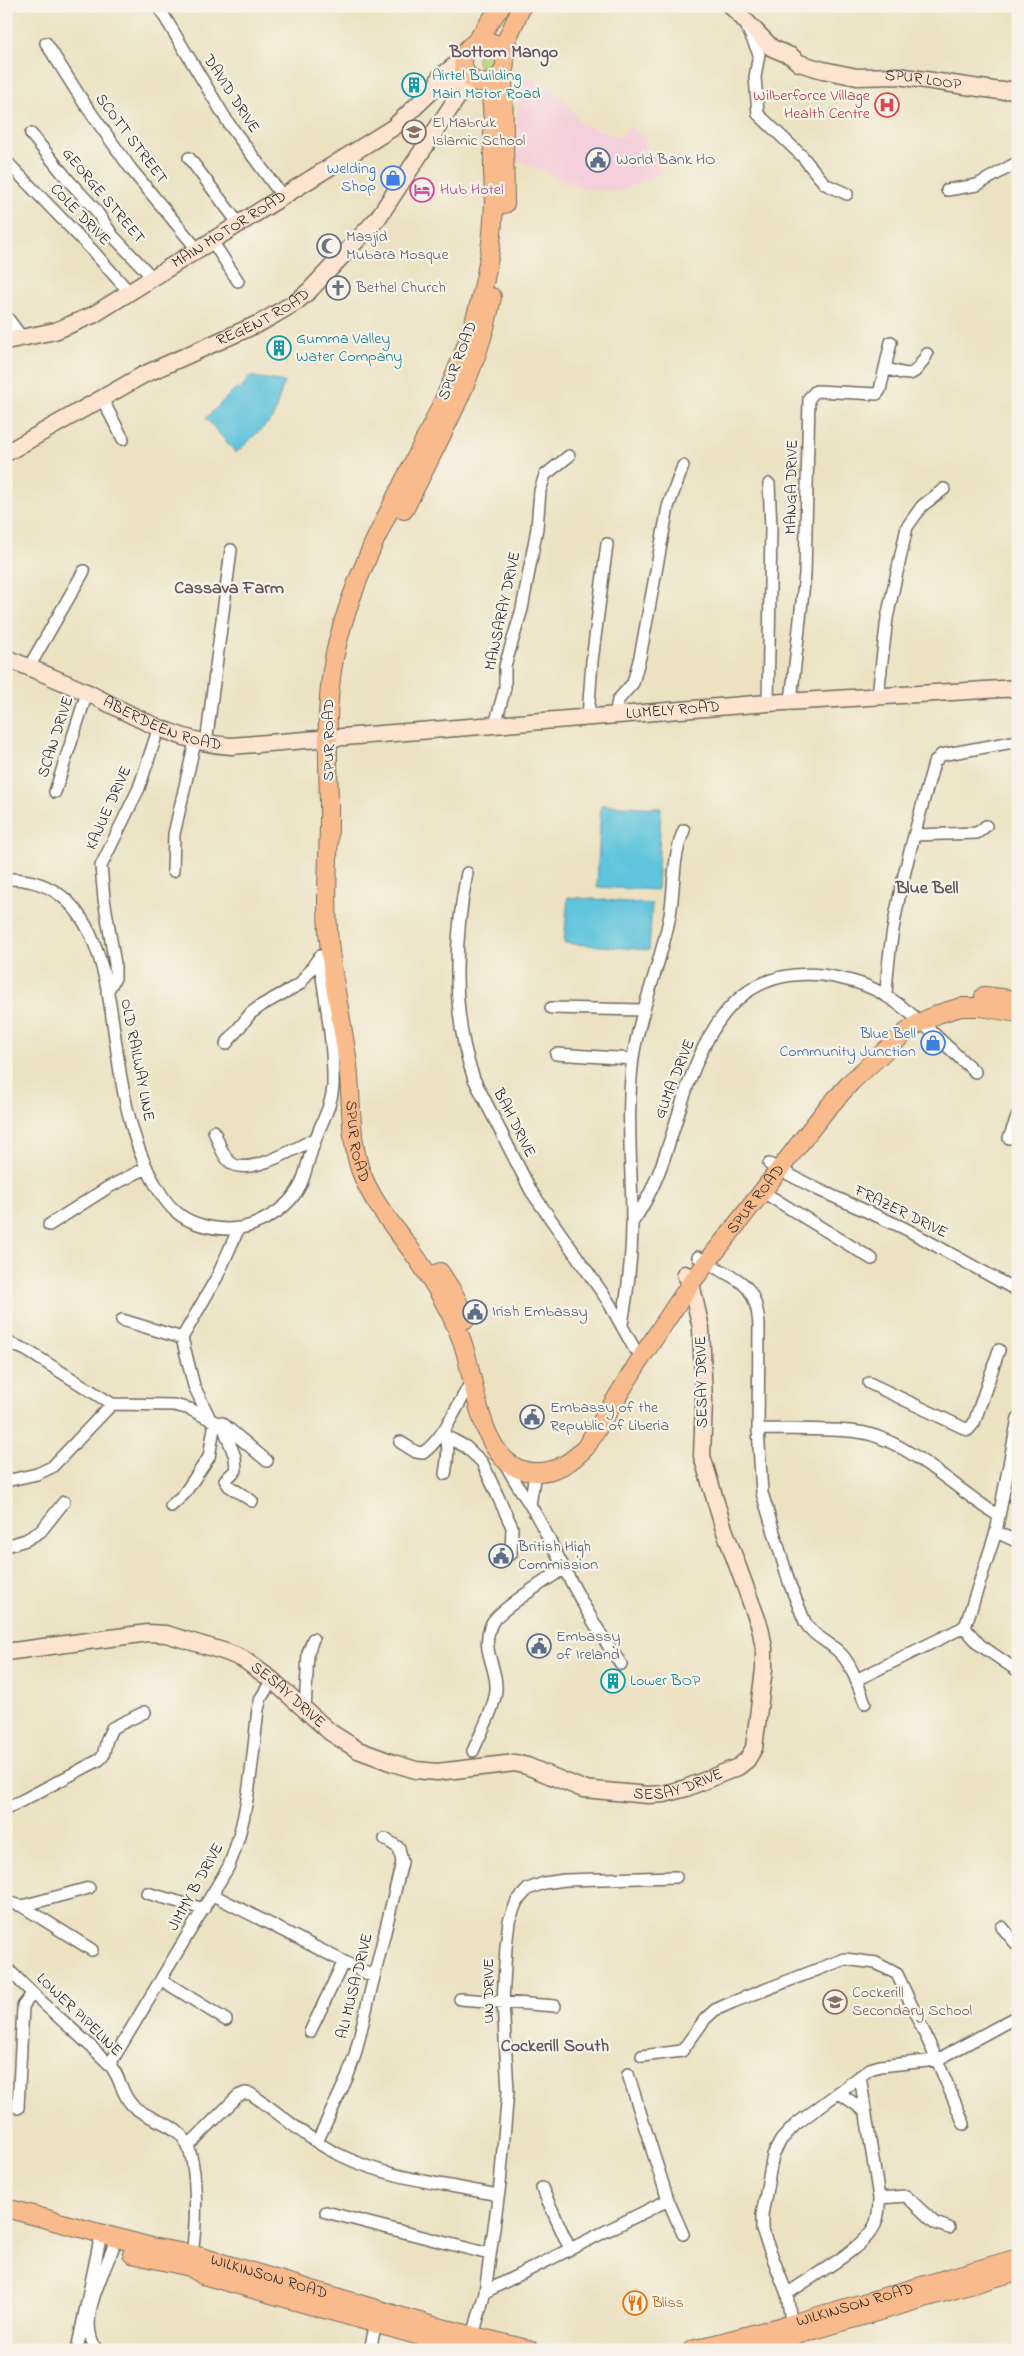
<svg xmlns="http://www.w3.org/2000/svg" width="1024" height="2356" viewBox="0 0 1024 2356" font-family="'Indie Flower',sans-serif">
<style>
.built{fill:#f5cfdb}
.green{fill:#bad57b;stroke:#728053}
.water{fill:#60c4dd;stroke:#467884}
.lines{fill:none;stroke-linecap:round;stroke-linejoin:round}
.street-casing{stroke:#6f6b60;stroke-width:14}
.secondary-casing{stroke:#6f6b60;stroke-width:19}
.primary-casing{stroke:#6f6b60;stroke-width:20}
.street{stroke:#fff;stroke-width:11}
.secondary{stroke:#fde4d1;stroke-width:16}
.primary{stroke:#fabb8c;stroke-width:18}
.labels{text-anchor:middle;dominant-baseline:central;stroke-width:4.5;stroke-linejoin:round;paint-order:stroke}
.culture-label{font-size:16px;fill:#0d838f;stroke:#f7f3e8;text-anchor:start}
.street-label{font-size:16px;fill:#2b2b2b;stroke:#f7f3e8}
.health-label{font-size:16px;fill:#be3a42;stroke:#f7f3e8;text-anchor:end}
.education-label{font-size:16px;fill:#785e54;stroke:#f7f3e8;text-anchor:start}
.service-label{font-size:16px;fill:#4e5e75;stroke:#f7f3e8;text-anchor:start}
.shop-label{font-size:16px;fill:#366cbe;stroke:#f7f3e8;text-anchor:end}
.hotel-label{font-size:16px;fill:#b23c85;stroke:#f7f3e8;text-anchor:start}
.worship-label{font-size:16px;fill:#5b616d;stroke:#f7f3e8;text-anchor:start}
.food-label{font-size:16px;fill:#c56008;stroke:#f7f3e8;text-anchor:start}
.neighbourhood-label{font-size:18px;font-weight:bold;fill:#6a525f;stroke:#f7f3e8}
</style>
<rect width="100%" height="100%" fill="#f7f3e8"/>
<filter id="ink" filterUnits="userSpaceOnUse"><feTurbulence type="fractalNoise" baseFrequency=".02" numOctaves="2"/><feDisplacementMap in="SourceGraphic" scale="10" xChannelSelector="R" yChannelSelector="G"/><feConvolveMatrix kernelMatrix="1 2 1 2 8 2 1 2 1" color-interpolation-filters="sRGB"/></filter>
<filter id="wash" filterUnits="userSpaceOnUse"><feTurbulence type="fractalNoise" baseFrequency=".0096" numOctaves="4" result="noise"/><feDisplacementMap in="SourceGraphic" scale="20" xChannelSelector="R" yChannelSelector="G"/><feGaussianBlur stdDeviation="1.12" result="paint"/><feColorMatrix in="noise" values="0 0 0 0 0 0 0 0 0 0 0 0 0 0 0 0 0 1.4 0 .05"/><feComposite in="paint" operator="in"/></filter>
<g filter="url(#wash)">
<rect width="100%" height="100%" fill="#ece2c2"/>
<path class="built" d="M 521,74 L 548,87 L 565,100 L 580,123 L 620,138 L 629,127 L 646,138 L 644,150 L 658,156 L 661,174 L 617,192 L 580,188 L 514,158 Z"/>
<path class="green" d="M477 60a11 11 0 1 1 22 0a11 11 0 1 1-22 0Z"/>
<path class="water" d="M 250,376 L 284,382 L 273,418 L 236,453 L 206,418 L 236,388 L 240,391 Z
M 601,805 L 661,808 L 657,890 L 597,887 Z
M 568,897 L 652,904 L 649,950 L 564,943 Z"/>
</g>
<g filter="url(#ink)">
<g class="lines">
<g class="street-casing">
<path id="street" d="M 158,6 L 229,124 L 283,197
M 746,25 L 759,54 L 755,77 L 758,114 L 802,156 L 825,184 L 847,194
M 46,43 L 84,103 L 131,169 L 197,249
M 31,134 L 69,181 L 95,209 L 113,236 L 152,277
M 189,158 L 239,224
M 6,161 L 91,249 L 130,293
M 947,190 L 977,185 L 1018,162
M 212,241 L 238,281
M 6,316 L 23,339
M 885,368 C 912,377 913,378 927,354
M 101,397 L 123,439
M 29,667 L 84,571
M 878,695 L 887,618 L 907,527 L 922,506 L 944,489
M 791,701 L 805,574 L 809,398 L 816,391 L 877,394 L 880,390 L 891,342
M 768,703 L 771,528 L 769,484
M 615,715 L 618,700 L 633,683 L 640,657 L 668,507 L 683,466
M 588,717 L 592,661 L 607,544
M 495,725 L 505,688 L 505,666 L 522,609 L 537,528 L 540,491 L 545,475 L 569,456
M 206,744 L 231,550
M 55,792 L 87,693
M 914,835 L 977,833 L 986,826
M 173,871 L 174,834 L 195,742
M 467,873 C 454,939 451,1016 474,1079 L 531,1191 L 608,1301 L 634,1348 L 643,1355
M 6,879 C 108,877 108,1005 121,1078 C 127,1113 136,1151 154,1182 C 165,1202 176,1217 198,1224 C 217,1230 234,1231 252,1225 C 275,1216 297,1200 304,1176 C 308,1163 311,1151 316,1138 C 322,1121 332,1105 333,1086 C 334,1043 325,1000 319,957
M 107,992 L 115,978 L 115,964 L 104,899 L 101,866 L 139,788 L 159,727
M 886,996 C 889,917 913,839 934,763 L 941,755 L 1018,741
M 551,1008 L 643,1010
M 226,1044 L 251,1013 L 262,1005 L 300,984 L 320,956
M 556,1054 L 633,1059
M 214,1131 C 218,1141 222,1155 230,1162 C 247,1178 298,1147 316,1138
M 1009,1138 L 1018,1115
M 769,1164 L 819,1190 L 904,1228 L 1018,1291
M 763,1192 L 872,1259
M 632,1223 C 667,1174 673,1117 697,1062 C 721,1004 756,969 822,975 C 843,978 868,984 886,996 C 915,1013 949,1049 975,1072
M 49,1225 L 107,1188 L 146,1168
M 698,1257 C 733,1281 756,1276 759,1326 L 758,1429 L 762,1493 L 790,1585 L 805,1622 C 813,1636 826,1640 838,1651 C 852,1663 858,1686 865,1703
M 122,1320 L 182,1338
M 622,1324 C 628,1290 632,1256 632,1222 C 632,1168 626,1112 633,1058 C 640,1009 661,964 670,915 C 675,885 672,858 684,830
M 6,1342 L 26,1350 L 112,1404 L 174,1405 L 190,1409 L 215,1422 L 222,1423 L 267,1461
M 869,1383 L 968,1430 L 974,1423 L 999,1350
M 209,1417 L 194,1386 L 182,1338 L 217,1277 L 238,1230
M 223,1426 L 235,1457 L 236,1470 L 225,1480 L 229,1486 L 252,1501
M 758,1429 C 791,1430 826,1428 858,1432 C 904,1437 959,1492 999,1516
M 443,1432 C 451,1442 447,1462 445,1474
M 446,1436 L 466,1447 L 482,1462 L 512,1527 L 511,1554
M 400,1442 L 416,1452 L 423,1453 C 446,1436 458,1403 473,1379
M 504,1461 C 514,1482 528,1500 539,1520 C 565,1569 588,1619 621,1664
M 6,1481 L 37,1474 L 52,1467 L 112,1404
M 530,1505 L 535,1473
M 171,1506 L 184,1494 L 209,1457 L 215,1422
M 996,1532 L 1018,1542
M 6,1546 L 26,1540 L 41,1531 L 64,1502
M 964,1627 L 980,1645 L 1018,1671
M 856,1680 L 962,1628 L 966,1624 L 996,1532 L 1018,1418
M 305,1710 L 308,1653 L 313,1639
M 473,1751 C 481,1732 494,1710 496,1690 C 498,1667 479,1649 492,1623 C 498,1610 549,1579 564,1568
M 6,1809 L 99,1760 L 103,1756 L 107,1739 L 112,1728 L 145,1712
M 147,1893 L 204,1909
M 213,1895 L 374,1977
M 6,1902 L 22,1906 L 92,1950
M 22,1906 L 89,1888
M 1002,1927 L 1018,1946
M 6,1967 C 38,2001 75,2030 108,2063 C 120,2074 121,2094 132,2105 C 146,2119 168,2121 181,2135 C 201,2156 196,2231 191,2260
M 162,1980 L 226,2020
M 460,1999 L 555,2006
M 310,2032 L 343,1963
M 642,2056 L 682,2051 L 705,2019 L 715,2010 L 733,2002 L 845,1959 L 876,1963 L 897,1974 L 937,2060 L 964,2124
M 110,2064 L 229,1866 C 249,1816 252,1762 258,1709 L 261,1698 L 272,1680
M 628,2074 L 668,2200 L 683,2234
M 838,2092 L 865,2111
M 18,2108 L 23,2006 L 32,1994
M 317,2142 L 347,2078 L 355,2055 L 402,1862 L 399,1848 L 385,1839
M 189,2145 L 238,2096 L 245,2093 L 251,2094 C 281,2114 309,2141 342,2156 C 390,2179 446,2184 497,2195
M 542,2188 L 570,2249
M 879,2198 L 906,2196 L 935,2223 L 949,2228
M 326,2212 L 489,2254
M 485,2292 L 668,2200
M 787,2294 C 811,2276 863,2250 875,2225 C 879,2216 879,2207 879,2198 L 860,2076
M 792,2328 L 787,2294 L 762,2230 L 762,2215 L 773,2155 L 781,2140 L 795,2125 L 870,2069 L 880,2066 L 937,2060 L 1018,2016
M 473,2336 L 485,2292 L 500,2184 L 508,2091 L 503,2002 L 506,1947 L 509,1921 L 517,1901 L 528,1889 L 544,1883 L 565,1880 L 676,1877
M 77,2350 L 99,2244
M 97,2350 C 76,2322 102,2277 113,2248
M 370,2350 L 376,2323"/>
</g>
<g class="secondary-casing">
<g id="secondary">
<path id="s1" d="M 731,6 L 772,48 L 791,56 L 799,63 L 823,70 L 857,77 L 898,76 L 1000,91 L 1018,89"/>
<path d="M 436,87 L 440,77 L 463,59"/>
<path id="s2" d="M 6,341 L 55,331 L 93,315 L 394,127 L 436,87 L 467,75"/>
<path id="s3" d="M 6,453 L 143,375 L 262,322 L 296,302 L 309,291 L 378,218 L 470,78"/>
<path id="s4" d="M 6,658 C 34,669 61,681 88,693 C 134,716 179,743 231,746 L 768,703 L 1018,688"/>
<path id="s5" d="M 6,1652 L 148,1633 L 166,1634 L 226,1652 L 243,1659 L 272,1680 L 330,1732 L 358,1750 L 393,1763 L 416,1770 L 437,1772 L 515,1763 L 527,1766 L 583,1789 L 648,1795 L 664,1794 L 686,1788 L 738,1767 L 747,1760 L 754,1748 L 764,1669 L 764,1648 L 760,1627 L 724,1529 L 702,1456 L 704,1401 L 701,1328 L 691,1283 L 685,1274"/>
</g>
</g>
<g class="primary-casing">
<g id="primary">
<circle cx="484" cy="62" r="21"/>
<path d="M 475,43 L 501,6"/>
<path d="M 502,50 L 522,6"/>
<path d="M 503,73 L 505,204"/>
<path id="s6" d="M 489,83 C 494,111 493,139 493,168 C 493,178 494,188 494,199 C 493,258 479,317 456,372 C 419,462 362,546 338,641 C 324,694 328,749 329,803 C 330,849 324,896 329,942 C 333,983 343,1024 348,1065 C 352,1099 349,1139 361,1172 C 372,1202 393,1225 411,1250 C 432,1279 451,1310 463,1344 C 477,1385 480,1476 540,1472 C 559,1471 573,1461 586,1447 L 643,1355 L 691,1283 L 825,1111 L 852,1081 L 900,1037 L 919,1023 L 938,1014 L 961,1007 L 981,1007 L 1018,1013"/>
<path d="M 404,510 C 438,441 478,373 492,297"/>
<path d="M 984,996 L 1018,1000"/>
<path d="M 440,1272 L 454,1294 L 466,1319"/>
<path id="s7" d="M 6,2208 L 151,2247 L 192,2254 L 430,2325 L 531,2350"/>
<path d="M 132,2254 L 190,2267 L 203,2275 L 470,2350"/>
<path id="s8" d="M 692,2350 L 791,2324 L 1018,2258"/>
<path d="M 745,2350 L 1018,2271"/>
</g>
</g>
<use href="#street" class="street"/>
<use href="#secondary" class="secondary"/>
<use href="#primary" class="primary"/>
</g>
</g>
<defs>
<g id="building-ring" transform="scale(1.25)"><circle r="9.5" fill="#f7f3e8" stroke="#0f9aa8" stroke-width="1.5"/><path d="M-4-6H4V6H1V3H-1V6H-4ZM-2.5-4.3h1.7v1.8h-1.7ZM.8-4.3h1.7v1.8H.8ZM-2.5-1h1.7V.8h-1.7ZM.8-1h1.7V.8H.8Z" fill="#0f9aa8"/></g>
<g id="hospital-ring" transform="scale(1.25)"><circle r="9.5" fill="#f7f3e8" stroke="#e0444e" stroke-width="1.5"/><path d="M-5-5h3v3.5h4V-5h3V5h-3V1.5h-4V5h-3Z" fill="#e0444e"/></g>
<g id="school-ring" transform="scale(1.25)"><circle r="9.5" fill="#f7f3e8" stroke="#8d6e63" stroke-width="1.5"/><path d="M0-5L7-2L0 1L-7-2ZM-4 1L0 2.5L4 1V4Q0 6-4 4Z" fill="#8d6e63"/></g>
<g id="civic-ring" transform="scale(1.25)"><circle r="9.5" fill="#f7f3e8" stroke="#5c6f8a" stroke-width="1.5"/><path d="M-.6-6.5H3V-4.5H.6V-3L4-1V1h2V6H-6V1h2V-1L-.6-3ZM-1.2 2.5V6h2.4V2.5Z" fill="#5c6f8a"/></g>
<g id="shop-ring" transform="scale(1.25)"><circle r="9.5" fill="#f7f3e8" stroke="#3f7fe0" stroke-width="1.5"/><path d="M-5-2.5h2.3a2.7 3.5 0 0 1 5.4 0H5L5.5 6h-11ZM-1.5-2.5h3a1.5 2.3 0 0 0-3 0Z" fill="#3f7fe0"/></g>
<g id="hotel-ring" transform="scale(1.25)"><circle r="9.5" fill="#f7f3e8" stroke="#d1479c" stroke-width="1.5"/><path d="M-6-4.5h1.5V1H6V5H4.5V3h-9V5H-6ZM-4 0a1.8 1.8 0 1 1 3.6 0ZM.5 0V-2.5h3Q6-2.5 6 0Z" fill="#d1479c"/></g>
<g id="mosque-ring" transform="scale(1.25)"><circle r="9.5" fill="#f7f3e8" stroke="#6b7280" stroke-width="1.5"/><path d="M3.5-4.9A6 6 0 1 0 3.5 4.9A5 5 0 1 1 3.5-4.9Z" fill="#6b7280"/></g>
<g id="church-ring" transform="scale(1.25)"><circle r="9.5" fill="#f7f3e8" stroke="#6b7280" stroke-width="1.5"/><path d="M-1.2-6h2.4v3.5h3.3v2.4h-3.3V6h-2.4V-.1h-3.3v-2.4h3.3Z" fill="#6b7280"/></g>
<g id="restaurant-ring" transform="scale(1.25)"><circle r="9.5" fill="#f7f3e8" stroke="#e8710a" stroke-width="1.5"/><path d="M-5-6h1v4h1v-4h1v4h1v-4h1v5L-1.5 .5V6h-2V.5L-5-1ZM5-6V6H3V1.5H1.5Q1.5-4 5-6Z" fill="#e8710a"/></g>
</defs>
<g fill-rule="evenodd">
<use href="#building-ring" x="414" y="85"/>
<use href="#hospital-ring" x="887" y="105"/>
<use href="#school-ring" x="414" y="132"/>
<use href="#civic-ring" x="598" y="160"/>
<use href="#shop-ring" x="393" y="178"/>
<use href="#hotel-ring" x="422" y="190"/>
<use href="#mosque-ring" x="329" y="246"/>
<use href="#church-ring" x="338" y="288"/>
<use href="#building-ring" x="279" y="348"/>
<use href="#shop-ring" x="933" y="1043"/>
<use href="#civic-ring" x="475" y="1312"/>
<use href="#civic-ring" x="532" y="1417"/>
<use href="#civic-ring" x="501" y="1556"/>
<use href="#civic-ring" x="539" y="1646"/>
<use href="#building-ring" x="613" y="1681"/>
<use href="#school-ring" x="835" y="2002"/>
<use href="#restaurant-ring" x="635" y="2303"/>
</g>
<g class="labels">
<g class="culture-label">
<text x="432" y="76">Airtel Building<tspan x="432" dy="18">Main Motor Road</tspan></text>
<text x="296" y="339">Gumma Valley<tspan x="296" dy="18">Water Company</tspan></text>
<text x="630" y="1681">Lower BOP</text>
</g>
<g class="street-label">
<text stroke="none"><textPath href="#s1" startOffset="216">SPUR LOOP</textPath></text>
<text transform="translate(231 94) rotate(57)">DAVID DRIVE</text>
<text transform="translate(131 139) rotate(53)">SCOTT STREET</text>
<text transform="translate(103 196) rotate(50)">GEORGE STREET</text>
<text transform="translate(80 215) rotate(46)">COLE DRIVE</text>
<text stroke="none"><textPath href="#s2" startOffset="252">MAIN MOTOR ROAD</textPath></text>
<text stroke="none"><textPath href="#s3" startOffset="291">REGENT ROAD</textPath></text>
<text transform="translate(458 361) rotate(-69)">SPUR ROAD</text>
<text transform="translate(792 487) rotate(-89)">MANGA DRIVE</text>
<text transform="translate(503 611) rotate(-78)">MANSARAY DRIVE</text>
<text stroke="none"><textPath href="#s4" startOffset="686">LUMELY ROAD</textPath></text>
<text stroke="none"><textPath href="#s4" startOffset="170">ABERDEEN ROAD</textPath></text>
<text transform="translate(56 737) rotate(-72)">SCAN DRIVE</text>
<text transform="translate(329 740) rotate(-90)">SPUR ROAD</text>
<text transform="translate(109 808) rotate(-66)">KAJUE DRIVE</text>
<text transform="translate(137 1060) rotate(79)">OLD RAILWAY LINE</text>
<text transform="translate(675 1079) rotate(-68)">GUMA DRIVE</text>
<text transform="translate(514 1123) rotate(63)">BAH DRIVE</text>
<text stroke="none"><textPath href="#s6" startOffset="1092">SPUR ROAD</textPath></text>
<text stroke="none"><textPath href="#s6" startOffset="1841">SPUR ROAD</textPath></text>
<text transform="translate(901 1212) rotate(26)">FRAZER DRIVE</text>
<text transform="translate(702 1382) rotate(-91)">SESAY DRIVE</text>
<text stroke="none"><textPath href="#s5" startOffset="300">SESAY DRIVE</textPath></text>
<text stroke="none"><textPath href="#s5" startOffset="720">SESAY DRIVE</textPath></text>
<text transform="translate(196 1887) rotate(-61)">JIMMY B DRIVE</text>
<text transform="translate(355 1986) rotate(-76)">ALI MUSA DRIVE</text>
<text transform="translate(489 1991) rotate(-90)">UN DRIVE</text>
<text transform="translate(79 2015) rotate(44)">LOWER PIPELINE</text>
<text stroke="none"><textPath href="#s7" startOffset="272">WILKINSON ROAD</textPath></text>
<text stroke="none"><textPath href="#s8" startOffset="169">WILKINSON ROAD</textPath></text>
</g>
<g class="health-label">
<text x="870" y="96">Wilberforce Village<tspan x="870" dy="18">Health Centre</tspan></text>
</g>
<g class="education-label">
<text x="432" y="123">El Mabruk<tspan x="432" dy="18">Islamic School</tspan></text>
<text x="852" y="1993">Cockerill<tspan x="852" dy="18">Secondary School</tspan></text>
</g>
<g class="service-label">
<text x="616" y="160">World Bank HO</text>
<text x="492" y="1312">Irish Embassy</text>
<text x="550" y="1408">Embassy of the<tspan x="550" dy="18">Republic of Liberia</tspan></text>
<text x="518" y="1547">British High<tspan x="518" dy="18">Commission</tspan></text>
<text x="556" y="1637">Embassy<tspan x="556" dy="18">of Ireland</tspan></text>
</g>
<g class="shop-label">
<text x="376" y="169">Welding<tspan x="376" dy="18">Shop</tspan></text>
<text x="916" y="1034">Blue Bell<tspan x="916" dy="18">Community Junction</tspan></text>
</g>
<g class="hotel-label">
<text x="440" y="190">Hub Hotel</text>
</g>
<g class="worship-label">
<text x="346" y="237">Masjid<tspan x="346" dy="18">Mubara Mosque</tspan></text>
<text x="356" y="288">Bethel Church</text>
</g>
<g class="food-label">
<text x="652" y="2303">Bliss</text>
</g>
<g class="neighbourhood-label">
<text x="504" y="53">Bottom Mango</text>
<text x="229" y="589">Cassava Farm</text>
<text x="927" y="889">Blue Bell</text>
<text x="555" y="2047">Cockerill South</text>
</g>
</g>
<rect width="1024" height="2356" fill="none" stroke="#f7f3e8" stroke-width="25"/>
</svg>
